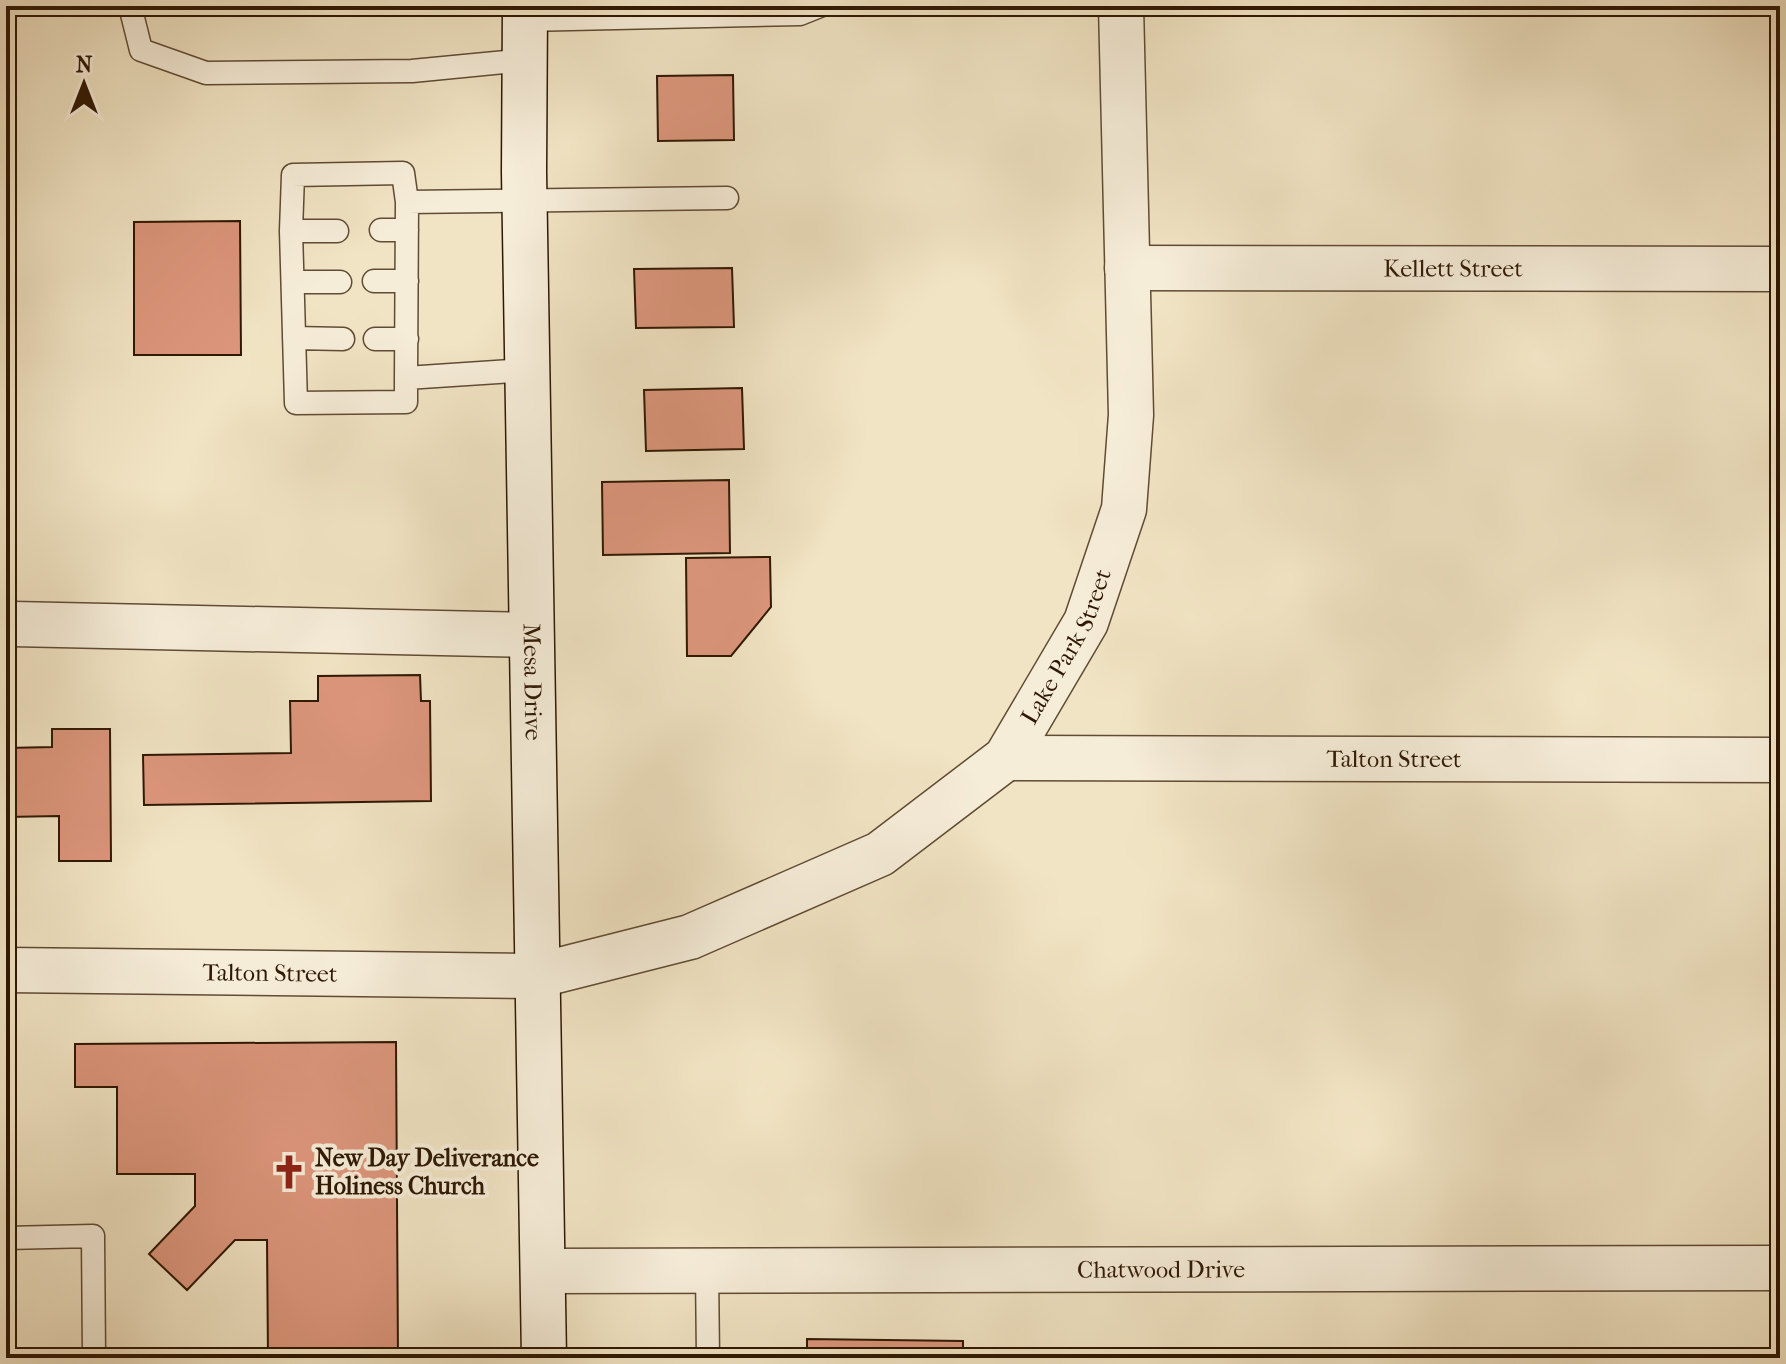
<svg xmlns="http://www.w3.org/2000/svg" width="1786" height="1364" viewBox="0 0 1786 1364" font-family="'IM FELL French Canon',serif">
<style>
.building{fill:#dc967c;stroke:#2f1803;stroke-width:2}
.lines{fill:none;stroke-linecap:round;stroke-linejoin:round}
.lane-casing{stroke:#604b33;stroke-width:25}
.street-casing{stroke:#604b33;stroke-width:47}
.secondary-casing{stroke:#2f1803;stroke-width:47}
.lane{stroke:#f6edd9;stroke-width:22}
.street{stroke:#f6edd9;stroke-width:44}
.secondary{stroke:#f6edd9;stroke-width:44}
.labels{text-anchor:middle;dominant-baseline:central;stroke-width:8;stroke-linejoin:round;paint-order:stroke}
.street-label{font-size:24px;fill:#2f1803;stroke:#f6edd9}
.poi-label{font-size:24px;font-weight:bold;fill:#2f1803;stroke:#f6edd9;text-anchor:start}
</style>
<rect width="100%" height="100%" fill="#f1e4c4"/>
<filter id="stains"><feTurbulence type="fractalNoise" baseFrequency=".0025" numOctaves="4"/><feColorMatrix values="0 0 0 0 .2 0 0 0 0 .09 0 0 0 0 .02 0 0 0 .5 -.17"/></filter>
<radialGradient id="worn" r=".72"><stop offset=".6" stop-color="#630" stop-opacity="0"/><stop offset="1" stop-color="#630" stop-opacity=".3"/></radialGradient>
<path class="building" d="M 733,75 L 734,140 L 658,141 L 657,76 Z
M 240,221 L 241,355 L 134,355 L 134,222 Z
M 732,268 L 734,327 L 636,328 L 634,269 Z
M 742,388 L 744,449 L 646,451 L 644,390 Z
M 729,480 L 730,553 L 603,555 L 602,482 Z
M 770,557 L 771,607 L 731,656 L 687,656 L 686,558 Z
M 420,675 L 421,701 L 430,701 L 431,801 L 144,805 L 143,755 L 291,753 L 290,701 L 318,701 L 318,676 Z
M 52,729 L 110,729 L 111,861 L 59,861 L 59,816 L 6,817 L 6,748 L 52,747 Z
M 396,1042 L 398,1358 L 268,1358 L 267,1240 L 235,1240 L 187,1290 L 149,1254 L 195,1206 L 195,1174 L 117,1174 L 117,1087 L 75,1087 L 75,1044 Z
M 807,1339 L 963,1341 L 963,1358 L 807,1358 Z"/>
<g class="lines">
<g class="lane-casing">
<path id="lane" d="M 130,6 L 141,50 L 206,73 L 412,71 L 525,60
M 525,20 L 800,14 L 820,6
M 381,230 L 407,230
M 291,231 L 337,231
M 374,281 L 407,281
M 293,282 L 340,282
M 294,338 L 343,339
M 375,339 L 407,339
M 527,370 L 406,378 L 407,202 L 727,198
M 406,378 L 406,402 L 296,403 L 291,231 L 293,175 L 403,173 L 407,202
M 6,1238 L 93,1236 L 94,1358
M 707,1270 L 708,1358"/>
</g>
<g class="street-casing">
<g id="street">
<path id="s1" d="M 1127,268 L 1780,269"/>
<path d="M 13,624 L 531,635"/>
<path id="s2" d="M 1006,758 L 1780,760"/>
<path id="s3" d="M 6,970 L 536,976 L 690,937 L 880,854 L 1006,758 L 1086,622 L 1124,509 L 1131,415 L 1121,6"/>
<path id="s4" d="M 543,1271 L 1780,1268"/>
</g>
</g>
<g class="secondary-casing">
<g id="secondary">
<path id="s5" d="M 525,6 L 524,172 L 544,1358"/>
</g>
</g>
<use href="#lane" class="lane"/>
<use href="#street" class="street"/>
<use href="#secondary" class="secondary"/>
</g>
<defs>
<g id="church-bare" transform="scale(2.76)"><path d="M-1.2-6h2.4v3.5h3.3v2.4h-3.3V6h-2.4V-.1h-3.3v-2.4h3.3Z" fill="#8f2418" stroke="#f6edd9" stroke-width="2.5" paint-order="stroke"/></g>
</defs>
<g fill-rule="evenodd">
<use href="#church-bare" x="289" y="1172"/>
</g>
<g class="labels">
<g class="street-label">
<text stroke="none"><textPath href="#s1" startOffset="326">Kellett Street</textPath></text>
<text stroke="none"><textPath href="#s3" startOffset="1182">Lake Park Street</textPath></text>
<text stroke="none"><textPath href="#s5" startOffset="676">Mesa Drive</textPath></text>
<text stroke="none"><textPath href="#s2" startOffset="388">Talton Street</textPath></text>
<text stroke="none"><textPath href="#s3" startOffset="264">Talton Street</textPath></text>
<text stroke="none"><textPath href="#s4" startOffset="618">Chatwood Drive</textPath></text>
</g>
<g class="poi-label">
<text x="315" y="1158">New Day Deliverance<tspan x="315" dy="28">Holiness Church</tspan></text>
</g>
</g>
<rect width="1786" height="1364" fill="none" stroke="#f1e4c4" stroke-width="32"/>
<rect x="8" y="8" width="1770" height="1348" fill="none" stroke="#2f1803" stroke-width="4"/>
<rect x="16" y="16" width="1754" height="1332" fill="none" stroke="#2f1803" stroke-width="2"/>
<g transform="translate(84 84)" stroke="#f6edd9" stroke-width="6" paint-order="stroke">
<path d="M0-6L14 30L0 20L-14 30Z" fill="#2f1803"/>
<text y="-12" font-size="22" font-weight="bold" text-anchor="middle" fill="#2f1803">N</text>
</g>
<rect width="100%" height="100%" filter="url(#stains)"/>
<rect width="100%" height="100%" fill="url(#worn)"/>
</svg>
